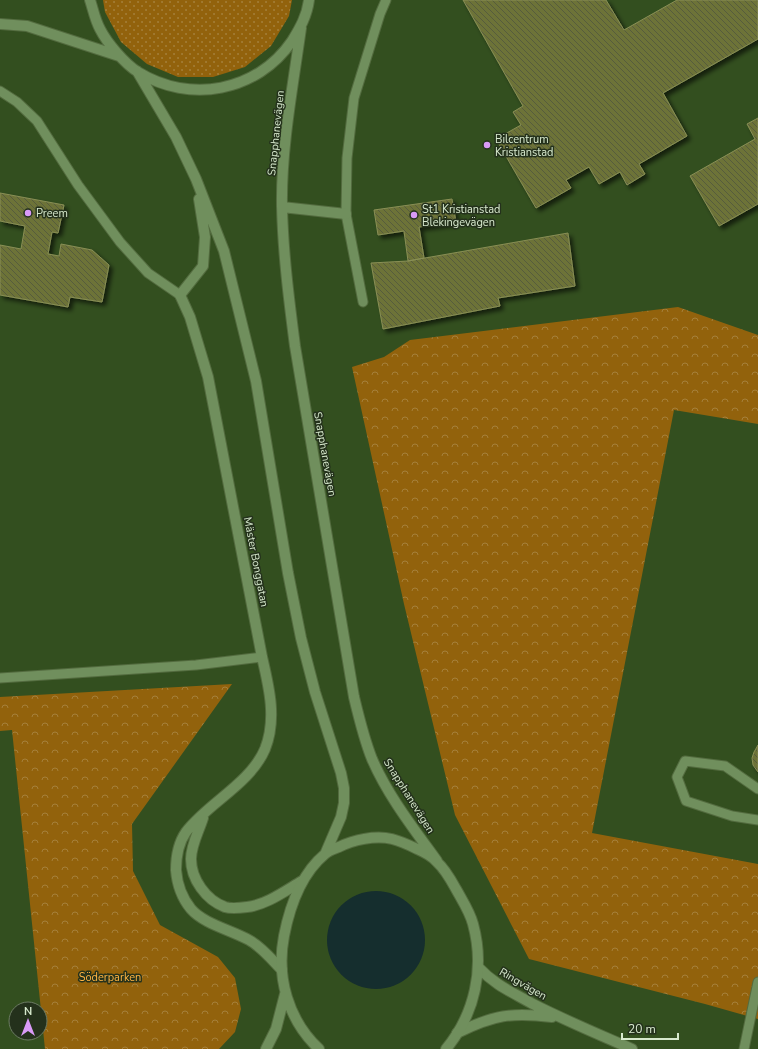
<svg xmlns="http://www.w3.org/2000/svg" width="758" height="1049" viewBox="0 0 758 1049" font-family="'Nunito Sans',sans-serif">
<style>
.grass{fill:url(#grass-dots)}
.forest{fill:url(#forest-crowns)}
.water{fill:#152e2e}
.building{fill:url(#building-back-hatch);stroke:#898f55;filter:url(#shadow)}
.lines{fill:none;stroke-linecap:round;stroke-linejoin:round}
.lane-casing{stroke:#536b3f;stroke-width:11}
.street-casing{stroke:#536b3f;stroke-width:12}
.secondary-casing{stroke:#536b3f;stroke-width:12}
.lane{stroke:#708f5d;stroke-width:9}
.street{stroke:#708f5d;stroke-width:10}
.secondary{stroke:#708f5d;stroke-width:10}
.poi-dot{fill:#d99af7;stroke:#24311c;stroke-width:1.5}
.labels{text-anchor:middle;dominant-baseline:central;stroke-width:3;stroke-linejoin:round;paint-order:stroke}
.street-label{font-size:11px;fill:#d8eace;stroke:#24311c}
.poi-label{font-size:11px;fill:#d8eace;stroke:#24311c;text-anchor:start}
.park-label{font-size:11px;fill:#ffb442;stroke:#24311c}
</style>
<defs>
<pattern id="grass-dots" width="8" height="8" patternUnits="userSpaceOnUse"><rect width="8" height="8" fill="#92620c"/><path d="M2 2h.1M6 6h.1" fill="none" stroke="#a5803a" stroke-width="1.8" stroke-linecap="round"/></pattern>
<pattern id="forest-crowns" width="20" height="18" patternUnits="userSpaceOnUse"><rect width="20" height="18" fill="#92620c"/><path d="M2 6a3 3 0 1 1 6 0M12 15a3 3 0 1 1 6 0" fill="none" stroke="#a5803a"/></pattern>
<pattern id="building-back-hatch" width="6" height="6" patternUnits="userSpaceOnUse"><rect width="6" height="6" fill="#6d7339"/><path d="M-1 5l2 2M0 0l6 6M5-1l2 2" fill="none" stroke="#575c3c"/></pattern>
<filter id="shadow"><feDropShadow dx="3.5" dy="3.5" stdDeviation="2" flood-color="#0009"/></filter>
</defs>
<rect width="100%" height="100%" fill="#334f1f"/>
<path class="grass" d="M 103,0 L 292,0 L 289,16 L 271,46 L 245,67 L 213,77 L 178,77 L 147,64 L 121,42 L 105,12 Z"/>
<path class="forest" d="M 678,307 L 758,335 L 758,424 L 674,410 L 592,833 L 758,864 L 758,1019 L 705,1004 L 529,959 L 455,815 L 404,604 L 352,367 L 384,357 L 410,340 Z
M 232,684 L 132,824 L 133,871 L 160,925 L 218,957 L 235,978 L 241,1009 L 235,1032 L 219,1049 L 45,1049 L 12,730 L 0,731 L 0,697 Z"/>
<path class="water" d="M327 940a49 49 0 1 1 98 0a49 49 0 1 1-98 0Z"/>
<path class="building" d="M 463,0 L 606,0 L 624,30 L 677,0 L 758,0 L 758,39 L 663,93 L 687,136 L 639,164 L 645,174 L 627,185 L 620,172 L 599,184 L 589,167 L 566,180 L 571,188 L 536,208 L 496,139 L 521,125 L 513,112 L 523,106 Z
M 758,118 L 758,204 L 719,226 L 690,176 L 755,139 L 747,124 Z
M 0,193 L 64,205 L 58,233 L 52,232 L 48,254 L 59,256 L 61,244 L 92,250 L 109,265 L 102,302 L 70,297 L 68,307 L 0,295 L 0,245 L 21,249 L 25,226 L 0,221 Z
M 452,199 L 456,222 L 419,227 L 424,258 L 408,261 L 404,231 L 378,235 L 374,210 Z
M 568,233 L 575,286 L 498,298 L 500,306 L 383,329 L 371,263 L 408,261 Z
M 758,745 L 758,772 L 753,765 L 752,758 L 754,752 Z"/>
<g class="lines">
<g class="lane-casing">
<path id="lane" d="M 0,91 L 17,102 L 37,121 L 78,185 L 120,242 L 148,273 L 180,295
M 363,302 L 346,214 L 347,158 L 354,98 L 380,14 L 386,0
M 0,678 L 196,665 L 262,657
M 758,789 L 725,766 L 685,761 L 677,777 L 686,801 L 732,816 L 758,820
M 744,1049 L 758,982"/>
</g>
<g class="street-casing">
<path id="street" d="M 180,295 L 190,317 L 208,377 L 262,657 C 269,687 277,719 265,749 C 250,784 208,803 186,832 C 179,842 176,857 176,870 C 177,883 182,898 191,909 C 204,924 231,930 249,940 C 262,947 272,960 282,970
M 203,818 C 199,831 191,845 191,859 C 191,879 206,900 225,907 C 231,909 240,908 247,907 C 266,905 285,891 302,881
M 478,967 C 495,985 510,991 531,1003 C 564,1020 598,1034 632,1049
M 457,1033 C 494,1015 511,1012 552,1017"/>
</g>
<g class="secondary-casing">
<path id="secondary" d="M 90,0 C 93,9 95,20 100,29 C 107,43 125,64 138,72 C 190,104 257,92 292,41 C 300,28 307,16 309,0
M 0,24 L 27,26 L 119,56
M 301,28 C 293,86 281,148 282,206 C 283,253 289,300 295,346 L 354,697 C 359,718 364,739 372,759 C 388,796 414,829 437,861
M 137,71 L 176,137 L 196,179 L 224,251 L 256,381 L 288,573 L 301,638 L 315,692 L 341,773 L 344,788 L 344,803 L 341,817 L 326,852
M 282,207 L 346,214
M 180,295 L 203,266 L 205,237 L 199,199
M 266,1049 L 276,1029 L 285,994
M 319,1049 C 288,1020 276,977 284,936 C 290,905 301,874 325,854 C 329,850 334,849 339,847 C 353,840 375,835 392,839 C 400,841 409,845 417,849 C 424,852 432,856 437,862 C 445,869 451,880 456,889 C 462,900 470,912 473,924 C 485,968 475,1014 446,1049"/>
</g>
<use href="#lane" class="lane"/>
<use href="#street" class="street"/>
<use href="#secondary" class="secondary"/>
</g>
<g class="poi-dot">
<circle cx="487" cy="145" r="4"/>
<circle cx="28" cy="213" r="4"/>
<circle cx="414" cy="215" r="4"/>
</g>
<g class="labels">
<g class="street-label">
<text transform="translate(276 133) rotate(-84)">Snapphanevägen</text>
<text transform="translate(325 454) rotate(80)">Snapphanevägen</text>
<text transform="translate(256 562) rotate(79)">Mäster Bonggatan</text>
<text transform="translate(409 796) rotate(58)">Snapphanevägen</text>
<text transform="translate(523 984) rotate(30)">Ringvägen</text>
</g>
<g class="poi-label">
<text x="495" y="139">Bilcentrum<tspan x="495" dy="13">Kristianstad</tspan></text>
<text x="422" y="209">St1 Kristianstad<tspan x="422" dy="13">Blekingevägen</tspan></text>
<text x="36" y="213">Preem</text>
</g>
<g class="park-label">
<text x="110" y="977">Söderparken</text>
</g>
</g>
<g transform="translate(28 1021)"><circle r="19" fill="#24311c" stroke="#6c7b63"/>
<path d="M0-3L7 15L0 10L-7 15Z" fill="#d99af7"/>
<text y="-6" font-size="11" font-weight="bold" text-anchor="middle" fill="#d8eace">N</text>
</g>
<path d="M622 1033v6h56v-6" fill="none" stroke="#d8eace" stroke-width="2"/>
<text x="628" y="1033" font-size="12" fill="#d8eace" stroke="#24311c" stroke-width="3" paint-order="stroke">20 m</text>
</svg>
